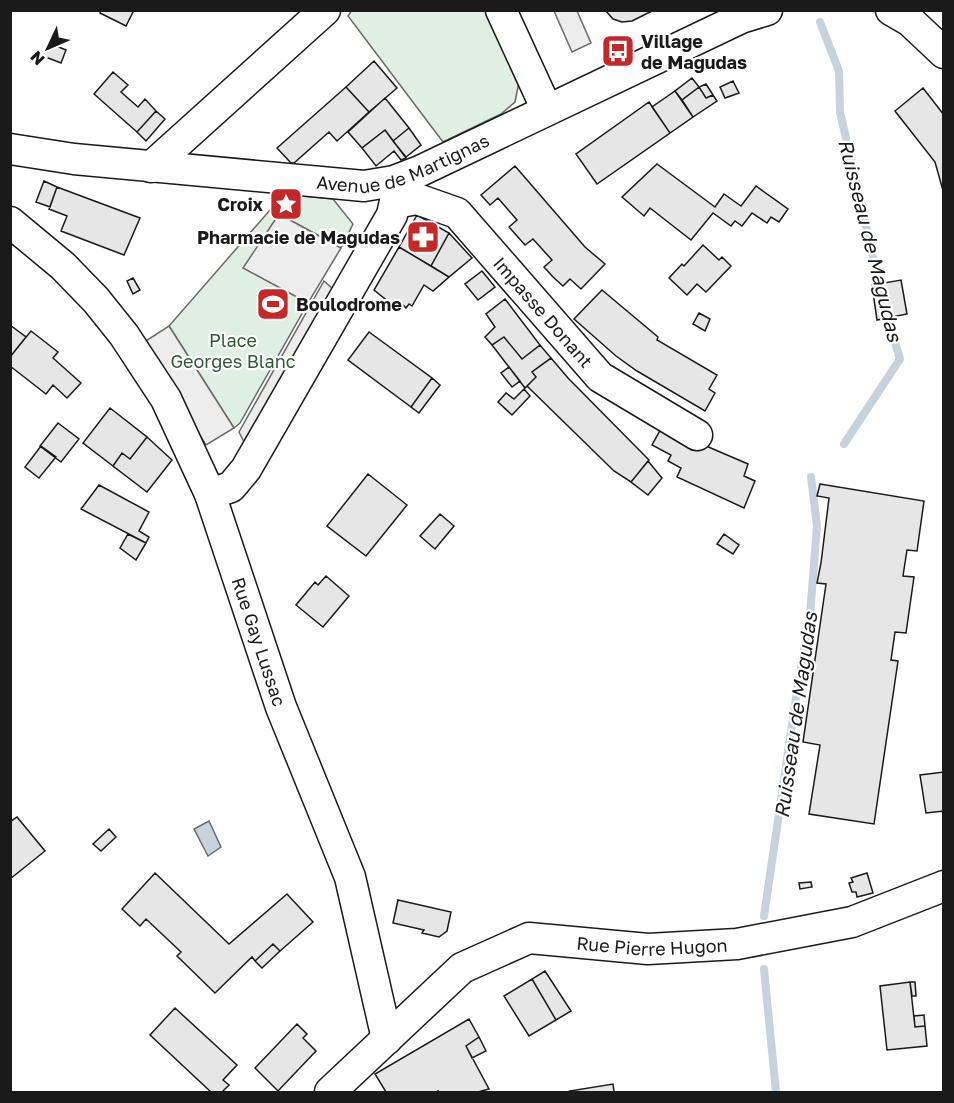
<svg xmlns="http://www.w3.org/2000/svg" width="954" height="1103" viewBox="0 0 954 1103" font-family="'Golos Text',sans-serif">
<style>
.green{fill:#e0efe3;stroke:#6a6a6a;stroke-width:1.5}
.parking{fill:#ededed;stroke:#6a6a6a;stroke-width:1.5}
.water{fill:#c6d2dc;stroke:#6a6a6a;stroke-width:1.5}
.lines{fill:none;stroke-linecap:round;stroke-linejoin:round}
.stream{stroke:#c6d2dc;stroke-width:8}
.building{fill:#e6e6e6;stroke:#1a1a1a;stroke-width:1.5}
.minor-casing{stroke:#1a1a1a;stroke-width:33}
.minor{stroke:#fff;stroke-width:30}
.labels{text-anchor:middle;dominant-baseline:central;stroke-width:4.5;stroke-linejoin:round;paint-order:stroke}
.poi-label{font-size:18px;font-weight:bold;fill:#1a1a1a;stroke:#fff;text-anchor:start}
.street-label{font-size:18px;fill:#1a1a1a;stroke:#fff}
.park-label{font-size:18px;fill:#2b5a34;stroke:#fff}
.water-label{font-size:20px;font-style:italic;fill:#1a1a1a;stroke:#fff}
</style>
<rect width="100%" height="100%" fill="#fff"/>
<path class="green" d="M 352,10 L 485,11 L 519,82 L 515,102 L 501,114 L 443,142 L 348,16 Z
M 284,194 L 333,199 L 353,224 L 341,248 L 279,214 L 244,268 L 308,303 L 240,423 L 234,428 L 169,326 Z"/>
<path class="parking" d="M 554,11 L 577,11 L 591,43 L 572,52 Z
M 279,214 L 341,248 L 308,303 L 243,268 Z
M 324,281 L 334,290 L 245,444 L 239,432 Z
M 169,326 L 234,428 L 206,445 L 141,344 Z"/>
<path class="water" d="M 209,821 L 221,847 L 208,856 L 194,829 Z"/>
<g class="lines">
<path class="stream" d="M 820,22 L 839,71 L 840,112 L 881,292
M 844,444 L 900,359 L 885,309
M 764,916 L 797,691 L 810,615 L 817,526 L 811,477
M 764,969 L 776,1092"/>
</g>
<path class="building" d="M 101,10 L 134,10 L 126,26 L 100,13 Z
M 605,10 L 654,10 L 632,21 L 622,22 L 613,19 Z
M 49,43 L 66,50 L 61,63 L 43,56 Z
M 374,61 L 397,88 L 369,112 L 346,87 Z
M 113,72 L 128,85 L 121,92 L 138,107 L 145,99 L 156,111 L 137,132 L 94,94 Z
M 692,78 L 699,87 L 682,100 L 675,91 Z
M 733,81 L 739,93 L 725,98 L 720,87 Z
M 706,84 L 713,95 L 706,98 L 699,87 Z
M 346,87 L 369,112 L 337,141 L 329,132 L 294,163 L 291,163 L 277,148 Z
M 699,87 L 706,98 L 713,95 L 717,101 L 693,117 L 682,100 Z
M 923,88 L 944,115 L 944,194 L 935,162 L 895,111 Z
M 675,91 L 693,117 L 670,133 L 652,107 Z
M 385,98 L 409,128 L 393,141 L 385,130 L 362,148 L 348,132 Z
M 649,102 L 670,133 L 597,184 L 576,154 Z
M 156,111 L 165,119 L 146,141 L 137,132 Z
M 409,128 L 421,145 L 406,157 L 393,141 Z
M 385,130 L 406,158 L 401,160 L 394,151 L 376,166 L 362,148 Z
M 657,164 L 715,207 L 724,194 L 741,206 L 756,186 L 788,209 L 779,222 L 771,217 L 767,223 L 752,213 L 742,226 L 735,221 L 731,226 L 713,213 L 691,240 L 650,208 L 644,216 L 622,197 Z
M 515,166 L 585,247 L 605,264 L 581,289 L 570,279 L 563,286 L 553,277 L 544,267 L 552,260 L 533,239 L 525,245 L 509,227 L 517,220 L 498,198 L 490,205 L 481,195 Z
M 44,181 L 57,187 L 50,207 L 36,202 Z
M 57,187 L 140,218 L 124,255 L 61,231 L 67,216 L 49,209 Z
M 417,215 L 449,233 L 431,266 L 399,247 Z
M 449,233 L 472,258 L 449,277 L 431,266 Z
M 703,245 L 719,260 L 722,257 L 731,266 L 706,292 L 697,284 L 687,295 L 669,278 L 682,264 L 684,266 Z
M 399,247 L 449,277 L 433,291 L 424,285 L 412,306 L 409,304 L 406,308 L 402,304 L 399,310 L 374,290 Z
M 482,271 L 495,287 L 478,300 L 465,284 Z
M 133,278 L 140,290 L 133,294 L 127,281 Z
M 901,280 L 907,314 L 877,320 L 872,285 Z
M 602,290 L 658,337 L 657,340 L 717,375 L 709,389 L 715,393 L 705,411 L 637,371 L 616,356 L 574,319 Z
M 505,299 L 540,345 L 522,359 L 504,337 L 492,345 L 485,337 L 495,327 L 486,314 Z
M 699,313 L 710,319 L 705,331 L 693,324 Z
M 10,325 L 26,337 L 10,357 Z
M 31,331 L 58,352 L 53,358 L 81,383 L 67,398 L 53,385 L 46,394 L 10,366 L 10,357 Z
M 369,332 L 432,378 L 411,407 L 348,360 Z
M 504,337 L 522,359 L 540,345 L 551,358 L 532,372 L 536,377 L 525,388 L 492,345 Z
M 551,358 L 568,378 L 649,460 L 631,482 L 614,471 L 527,386 L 536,377 L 532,372 Z
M 509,367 L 520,381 L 512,387 L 501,373 Z
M 432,378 L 440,385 L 419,413 L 411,407 Z
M 524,389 L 530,396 L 512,415 L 498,402 L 506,393 L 514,399 Z
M 110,408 L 147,437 L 130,459 L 122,453 L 113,466 L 83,443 Z
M 58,423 L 79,439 L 61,462 L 40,446 Z
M 662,427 L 748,464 L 744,476 L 755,481 L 744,508 L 677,477 L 681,468 L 668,461 L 671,455 L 652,445 Z
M 147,437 L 172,460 L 147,492 L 113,466 L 122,453 L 130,459 Z
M 41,446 L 56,457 L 39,478 L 25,467 Z
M 648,461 L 662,478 L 648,495 L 631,482 Z
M 368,474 L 407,505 L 366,556 L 327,526 Z
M 820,484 L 924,501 L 917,551 L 907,550 L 903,576 L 914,577 L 906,633 L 895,632 L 891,660 L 898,661 L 874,824 L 809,814 L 820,745 L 803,742 L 826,584 L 817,583 L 821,563 L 829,498 L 817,496 Z
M 99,485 L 149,512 L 139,531 L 149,537 L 146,543 L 81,509 Z
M 440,514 L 454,526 L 435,549 L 420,536 Z
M 128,534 L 146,543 L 136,560 L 120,548 Z
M 724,534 L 739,545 L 733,554 L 717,544 Z
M 326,576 L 349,596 L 323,627 L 296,605 L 315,582 L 318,585 Z
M 944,772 L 944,811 L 926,813 L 920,775 Z
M 17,817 L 45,851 L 10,879 L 10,822 Z
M 109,829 L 116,837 L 101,851 L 93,844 Z
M 155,873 L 229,944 L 287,894 L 313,922 L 280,951 L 273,944 L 255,961 L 252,957 L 215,993 L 177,956 L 181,952 L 146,919 L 140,926 L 122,909 Z
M 867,873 L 873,893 L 857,897 L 856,892 L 852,892 L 849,883 L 853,882 L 851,878 Z
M 811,882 L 812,887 L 800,889 L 799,883 Z
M 398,900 L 451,912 L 447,931 L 439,937 L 422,933 L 424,930 L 393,923 Z
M 273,944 L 280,951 L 262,968 L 255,961 Z
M 545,971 L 571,1011 L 556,1020 L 532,979 Z
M 532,979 L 556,1020 L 529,1036 L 504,996 Z
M 910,982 L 915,1027 L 925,1026 L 927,1046 L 887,1050 L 880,986 Z
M 910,982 L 915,982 L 916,996 L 912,996 Z
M 175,1008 L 237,1065 L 223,1080 L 229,1085 L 222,1092 L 211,1092 L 150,1035 Z
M 924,1015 L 925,1026 L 915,1027 L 914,1016 Z
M 469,1019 L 479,1037 L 466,1046 L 489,1089 L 478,1092 L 438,1092 L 438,1091 L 436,1092 L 386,1092 L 375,1074 Z
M 297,1024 L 307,1034 L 303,1038 L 316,1051 L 278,1091 L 255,1068 Z
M 479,1037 L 486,1051 L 472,1058 L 466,1046 Z
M 613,1084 L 614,1092 L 571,1092 L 570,1091 Z"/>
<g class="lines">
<g class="minor-casing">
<g id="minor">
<path d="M 501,10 L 547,110"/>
<path d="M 891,10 L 910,21 L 944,53"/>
<path id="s1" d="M 10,149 L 74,159 L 364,186 L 394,181 L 420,171 L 741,18 L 767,10"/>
<path d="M 151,167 L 325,10"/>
<path id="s2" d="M 395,203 L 417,199 L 457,213 L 600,377 L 697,435"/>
<path id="s3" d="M 10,222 L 63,266 L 96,300 L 124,335 L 166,399 L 210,494 L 281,707 L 350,877 L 387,1039"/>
<path d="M 210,494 L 231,487 L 246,469 L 392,215 L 397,192 L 395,185"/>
<path id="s4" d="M 330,1092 L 462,968 L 529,938 L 648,949 L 737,944 L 852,922 L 944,886"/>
</g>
</g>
<use href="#minor" class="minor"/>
</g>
<defs>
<g id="bus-square" transform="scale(1.725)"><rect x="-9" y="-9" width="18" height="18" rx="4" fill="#c62828" stroke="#fff"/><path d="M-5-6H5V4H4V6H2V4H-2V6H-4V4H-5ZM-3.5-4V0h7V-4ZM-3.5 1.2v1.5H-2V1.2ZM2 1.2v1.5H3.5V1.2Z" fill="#fff"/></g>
<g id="sight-square" transform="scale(1.725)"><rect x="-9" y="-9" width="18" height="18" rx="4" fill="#c62828" stroke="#fff"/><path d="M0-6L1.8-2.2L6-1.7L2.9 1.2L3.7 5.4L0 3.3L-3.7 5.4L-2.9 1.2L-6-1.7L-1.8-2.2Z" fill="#fff"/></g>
<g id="pharmacy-square" transform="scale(1.725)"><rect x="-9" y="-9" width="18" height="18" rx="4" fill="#c62828" stroke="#fff"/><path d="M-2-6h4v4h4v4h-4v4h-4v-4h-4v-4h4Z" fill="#fff"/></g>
<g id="stadium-square" transform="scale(1.725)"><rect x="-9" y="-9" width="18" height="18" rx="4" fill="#c62828" stroke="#fff"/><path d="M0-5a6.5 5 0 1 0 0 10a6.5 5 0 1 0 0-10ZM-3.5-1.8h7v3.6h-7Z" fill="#fff"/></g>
</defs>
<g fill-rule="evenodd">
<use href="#bus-square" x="618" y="51"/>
<use href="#sight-square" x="286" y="204"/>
<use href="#pharmacy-square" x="423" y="237"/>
<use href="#stadium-square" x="273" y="304"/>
</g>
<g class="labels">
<g class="poi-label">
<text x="641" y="41">Village<tspan x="641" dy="21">de Magudas</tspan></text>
<text x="263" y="204" text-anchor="end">Croix</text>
<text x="400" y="237" text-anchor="end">Pharmacie de Magudas</text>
<text x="296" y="304">Boulodrome</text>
</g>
<g class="street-label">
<text stroke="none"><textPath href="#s1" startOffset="399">Avenue de Martignas</textPath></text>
<text stroke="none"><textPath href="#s2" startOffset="196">Impasse Donant</textPath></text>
<text stroke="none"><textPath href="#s3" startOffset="498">Rue Gay Lussac</textPath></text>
<text stroke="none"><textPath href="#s4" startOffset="378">Rue Pierre Hugon</textPath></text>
</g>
<g class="park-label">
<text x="233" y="340">Place<tspan x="233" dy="21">Georges Blanc</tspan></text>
</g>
<g class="water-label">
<text transform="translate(871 240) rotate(76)">Ruisseau de Magudas</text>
<text transform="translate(795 715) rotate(-82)">Ruisseau de Magudas</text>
</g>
</g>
<rect width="954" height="1103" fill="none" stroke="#1a1a1a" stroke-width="24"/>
<g transform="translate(48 48) rotate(226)" stroke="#ffffff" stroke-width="4.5" paint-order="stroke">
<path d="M0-4.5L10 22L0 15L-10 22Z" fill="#1a1a1a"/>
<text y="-9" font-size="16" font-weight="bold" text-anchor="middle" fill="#1a1a1a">N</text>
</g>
</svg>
